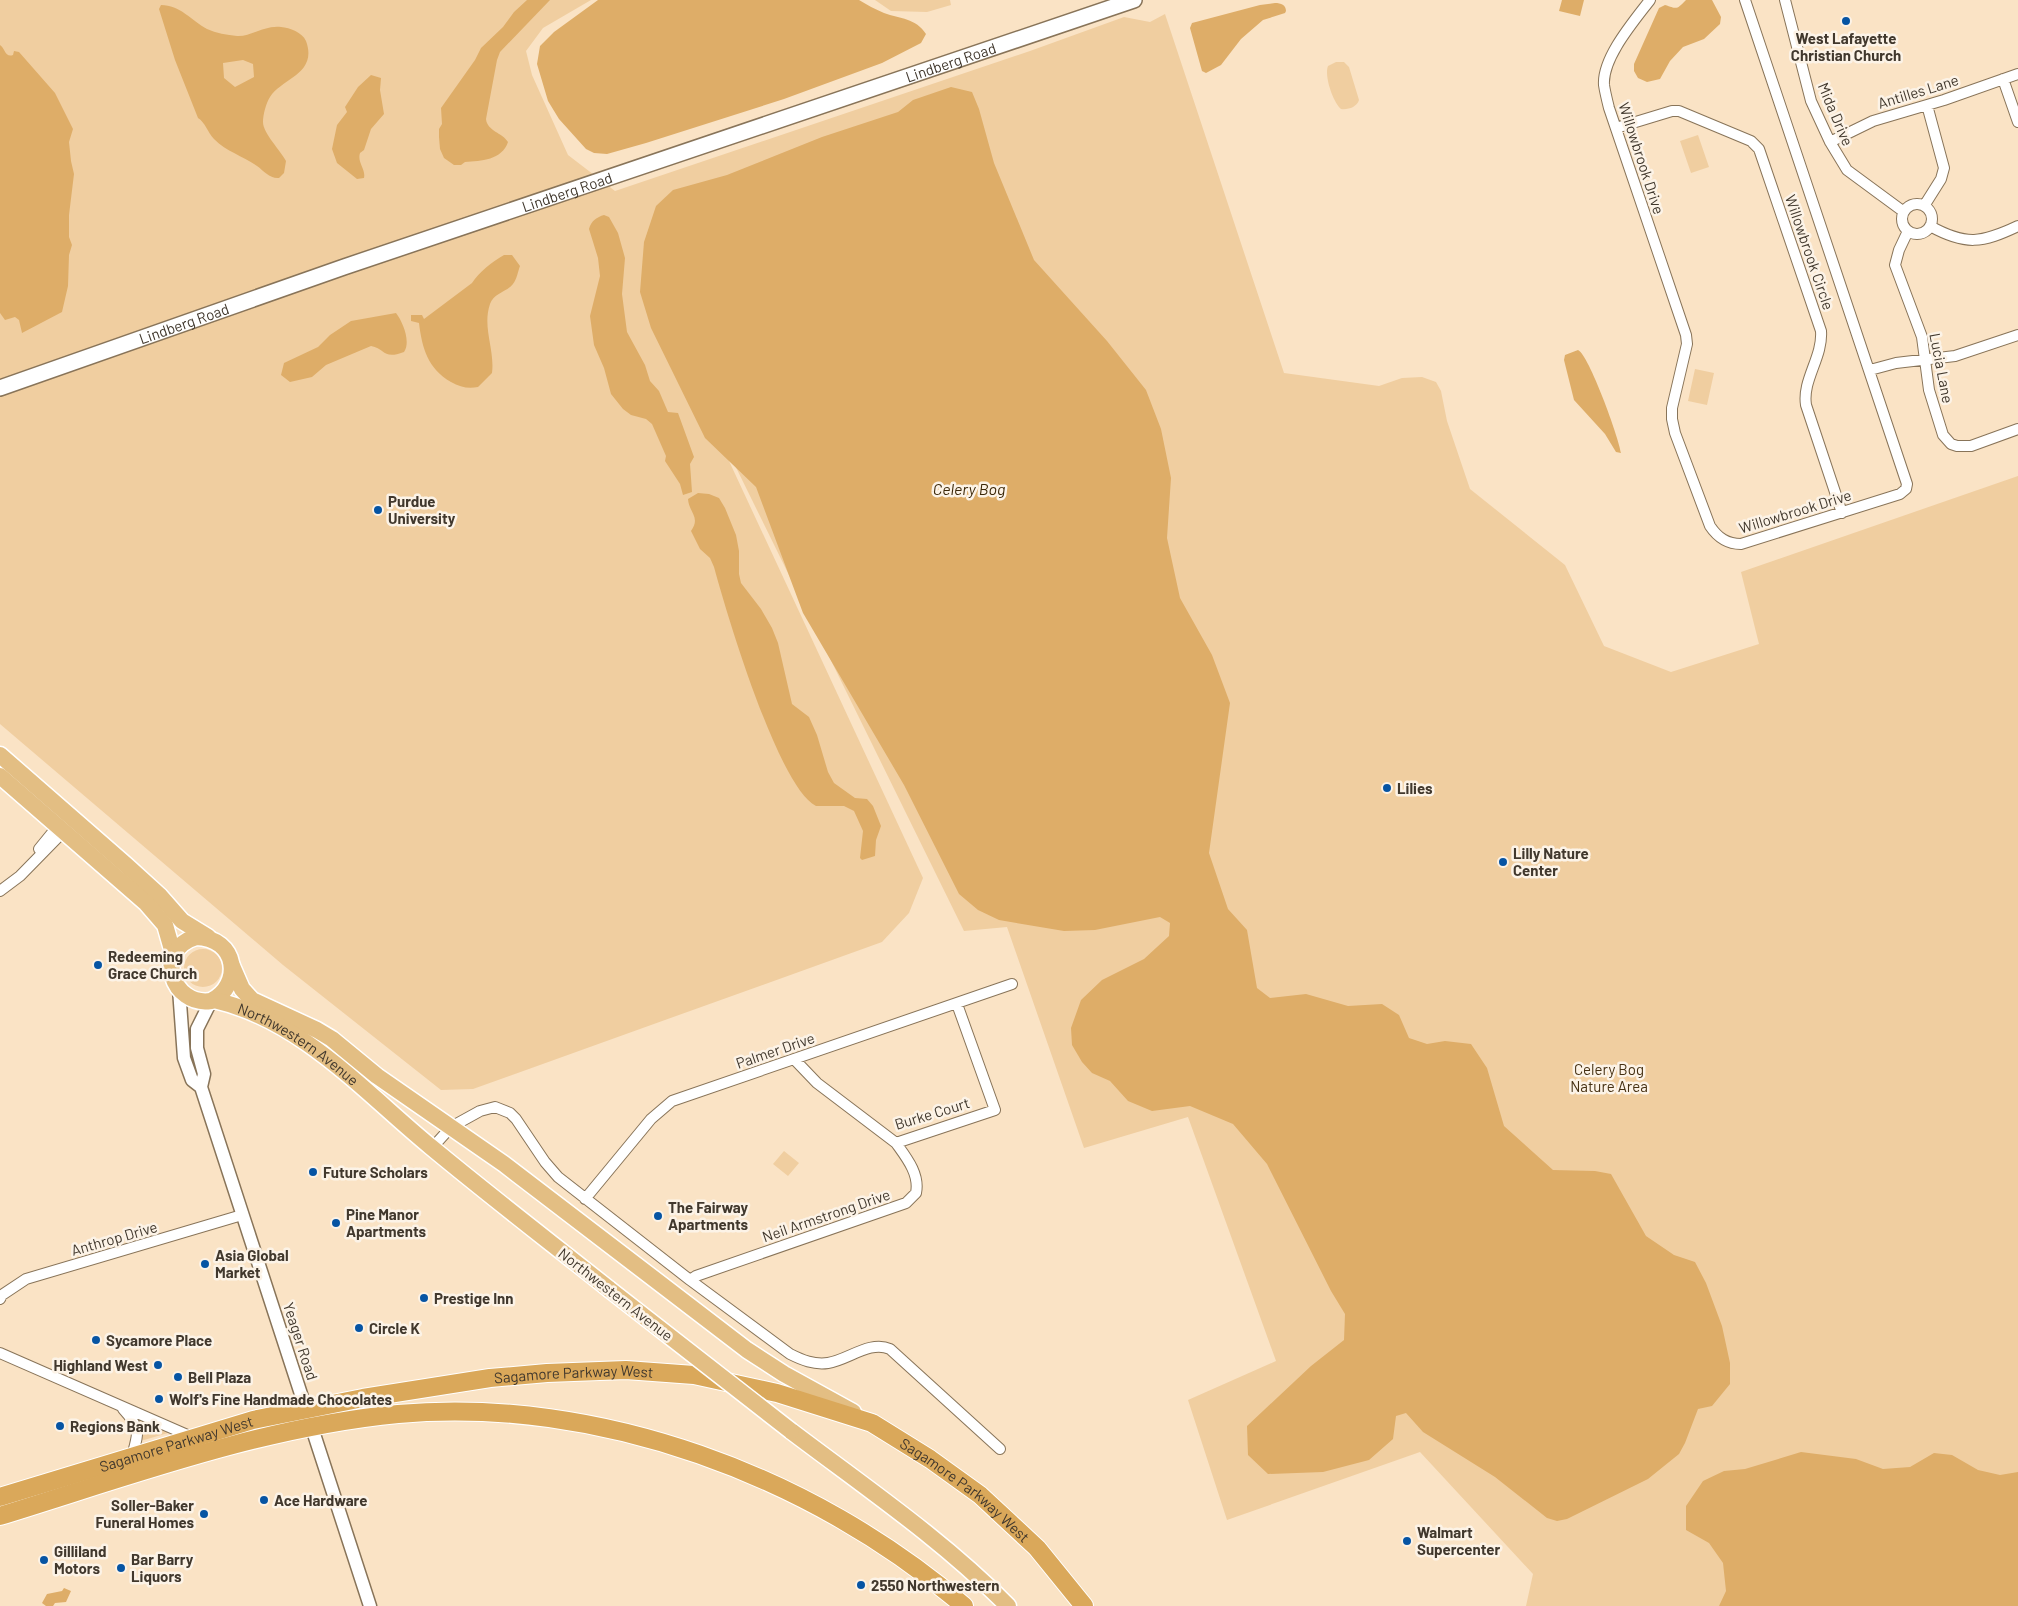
<svg xmlns="http://www.w3.org/2000/svg" width="2018" height="1606" viewBox="0 0 2018 1606" font-family="Barlow,sans-serif">
<style>
.green{fill:#f0cea0}
.water{fill:#dead68;fill-rule:evenodd}
.lines{fill:none;stroke-linecap:round;stroke-linejoin:round}
.minor-casing{stroke:#887459;stroke-width:12}
.tertiary-casing{stroke:#887459;stroke-width:15}
.secondary-casing{stroke:#887459;stroke-width:18}
.primary-casing{stroke:#fff;stroke-width:19}
.trunk-casing{stroke:#fff;stroke-width:20}
.minor{stroke:#fff;stroke-width:10}
.tertiary{stroke:#fff;stroke-width:12}
.secondary{stroke:#fff;stroke-width:15}
.primary{stroke:#e3be83;stroke-width:16}
.trunk{stroke:#daa85a;stroke-width:18}
.primary-bridge-casing{stroke:#fff;stroke-width:19;stroke-linecap:butt}
.primary-bridge{stroke:#e3be83;stroke-width:16}
.poi-dot{fill:#0654a3;stroke:#fcf3e7;stroke-width:2}
.labels{text-anchor:middle;dominant-baseline:central;stroke-width:5;stroke-linejoin:round;paint-order:stroke}
.poi-label{font-size:15px;font-weight:bold;fill:#41382d;stroke:#fcf3e7;text-anchor:start}
.street-label{font-size:15px;fill:#41382d;stroke:#fcf3e7}
.park-label{font-size:15px;fill:#453012;stroke:#fcf3e7}
.water-label{font-size:16px;font-style:italic;fill:#3c2809;stroke:#fcf3e7}
</style>
<rect width="100%" height="100%" fill="#fae3c5"/>
<path class="green" d="M 0,0 L 591,0 L 543,28 L 526,51 L 532,75 L 568,155 L 615,191 L 1030,51 L 1124,17 L 1150,22 L 1165,14 L 1284,373 L 1379,386 L 1402,378 L 1422,377 L 1436,382 L 1441,391 L 1447,421 L 1470,489 L 1565,565 L 1604,646 L 1671,672 L 1759,644 L 1741,572 L 2018,476 L 2018,1606 L 1526,1606 L 1533,1574 L 1420,1452 L 1227,1520 L 1188,1400 L 1276,1361 L 1188,1117 L 1084,1148 L 1007,927 L 964,931 L 663,319 L 923,878 L 909,913 L 882,942 L 473,1089 L 441,1090 L 283,965 L 0,724 Z
M 875,0 L 950,0 L 951,5 L 927,12 L 891,11 Z
M 1336,62 L 1344,62 L 1349,67 L 1359,100 C 1357,107 1348,110 1341,109 C 1333,102 1324,76 1328,66 Z
M 1698,135 L 1709,167 L 1691,173 L 1680,141 Z
M 1695,369 L 1714,373 L 1707,405 L 1688,401 Z
M184 968a19 19 0 1 1 38 0a19 19 0 1 1-38 0Z
M 784,1151 L 799,1163 L 788,1176 L 773,1164 Z
M 137,1416 L 168,1431 L 168,1433 L 144,1440 L 141,1439 L 142,1431 Z"/>
<path class="water" d="M 527,0 L 550,0 L 500,52 L 497,60 L 486,119 C 487,131 503,133 508,142 C 502,160 481,161 465,162 L 461,165 L 454,165 L 444,158 L 440,149 L 439,137 L 439,129 L 442,124 L 441,108 L 475,60 L 481,48 L 503,27 L 514,12 Z
M 598,0 L 859,0 C 867,5 875,9 884,13 C 900,19 916,18 926,34 L 921,43 L 882,63 L 784,99 L 646,143 L 607,154 L 594,153 L 586,149 L 559,119 L 548,101 L 537,64 L 540,46 L 554,32 Z
M 1562,0 L 1584,0 L 1580,16 L 1559,11 Z
M 1686,0 L 1712,0 L 1721,17 L 1720,24 L 1704,39 L 1683,47 L 1670,61 L 1660,79 L 1647,82 L 1638,78 L 1634,71 L 1634,64 L 1659,8 L 1665,5 C 1678,9 1676,10 1686,0 Z
M 1275,3 C 1281,3 1286,5 1286,11 L 1285,13 L 1263,20 L 1241,39 L 1221,65 L 1206,73 L 1202,71 L 1190,28 L 1192,23 L 1260,5 Z
M 161,5 C 180,5 191,20 207,29 C 216,33 227,35 237,36 C 251,37 264,25 281,27 C 290,28 302,32 306,41 C 318,74 282,78 270,97 C 266,103 263,115 263,122 C 263,133 280,150 286,161 L 284,173 L 279,178 C 270,179 264,171 257,166 C 243,156 227,152 214,139 C 208,133 205,122 198,118 L 175,60 L 159,9 ZM 243,60 L 253,64 L 254,77 L 235,87 L 224,78 L 223,63 Z
M 0,45 C 5,48 5,58 13,55 L 14,51 L 19,52 L 55,93 L 73,129 L 69,142 L 71,161 L 74,174 L 69,215 L 69,237 L 72,245 L 69,255 L 68,286 L 62,312 L 22,333 L 19,320 L 15,317 L 5,320 L 0,313 Z
M 371,75 L 381,78 L 380,90 L 384,114 L 371,129 L 364,150 L 360,153 C 357,163 366,169 364,178 L 357,179 L 337,163 L 332,149 L 337,125 L 347,112 L 345,107 L 358,87 Z
M 951,87 L 972,92 L 979,109 L 994,163 L 1034,260 L 1107,341 L 1146,390 L 1161,429 L 1171,478 L 1167,538 L 1180,598 L 1212,655 L 1230,703 L 1209,853 L 1228,909 L 1247,930 L 1257,988 L 1270,998 L 1306,994 L 1348,1006 L 1382,1004 L 1399,1015 L 1409,1038 L 1427,1044 L 1445,1041 L 1471,1044 L 1487,1068 L 1504,1126 L 1553,1170 L 1595,1171 L 1611,1174 L 1646,1236 L 1674,1255 L 1695,1262 L 1706,1283 L 1722,1326 L 1730,1363 L 1730,1384 L 1712,1406 L 1698,1409 L 1685,1443 L 1679,1454 L 1648,1479 L 1567,1519 L 1557,1521 L 1547,1518 L 1495,1477 L 1423,1432 L 1406,1413 L 1396,1416 L 1393,1439 L 1369,1460 L 1323,1472 L 1268,1474 L 1248,1455 L 1247,1426 L 1311,1366 L 1344,1340 L 1345,1314 L 1331,1291 L 1267,1164 L 1233,1124 L 1190,1106 L 1152,1111 L 1128,1101 L 1110,1081 L 1092,1073 L 1082,1062 L 1072,1045 L 1071,1028 L 1081,1000 L 1102,980 L 1144,959 L 1169,936 L 1170,923 L 1160,917 L 1095,930 L 1064,931 L 999,920 L 978,910 L 959,894 L 904,785 L 803,613 L 756,487 L 705,438 L 651,328 L 640,292 L 644,242 L 656,206 L 673,190 L 727,175 L 822,137 L 898,112 L 913,100 Z
M 604,215 L 609,217 L 618,233 L 625,258 L 622,294 L 627,332 L 645,365 L 650,381 L 659,391 L 668,412 L 678,413 L 694,457 L 690,464 L 692,492 L 683,495 L 680,484 L 665,461 L 666,456 L 652,424 L 646,419 L 631,415 L 623,409 L 611,394 L 604,368 L 594,345 L 590,316 L 600,276 L 598,258 L 589,229 C 591,221 597,217 604,215 Z
M 504,255 L 512,255 L 520,266 C 518,271 517,279 513,284 C 507,292 494,293 490,304 C 482,328 495,349 492,373 L 478,387 C 468,389 460,387 451,382 C 428,369 422,348 419,323 L 411,321 L 411,315 L 422,315 L 424,319 L 472,283 C 479,272 492,262 504,255 Z
M 396,313 C 403,322 411,342 404,352 C 383,360 386,349 371,346 L 326,365 L 312,377 L 290,382 L 281,375 L 284,363 L 318,347 L 330,335 L 351,321 Z
M 1578,350 C 1589,355 1619,438 1621,453 L 1616,452 L 1605,434 L 1574,400 L 1564,360 L 1565,355 Z
M 698,493 L 709,494 L 719,498 L 725,508 L 736,535 L 739,551 L 739,574 L 741,583 L 761,609 L 772,628 L 778,643 L 792,704 L 809,717 L 817,735 L 828,772 L 834,783 L 855,798 L 867,799 L 873,806 L 881,826 L 876,840 L 875,856 L 862,860 L 860,858 L 863,831 L 854,811 L 844,806 L 816,806 C 778,787 726,611 714,567 L 710,558 L 700,549 L 691,531 C 701,517 689,513 688,499 Z
M 1801,1452 L 1856,1459 L 1883,1469 L 1910,1467 L 1934,1453 L 1952,1455 L 1978,1470 L 2000,1475 L 2018,1472 L 2018,1606 L 1719,1606 L 1726,1591 L 1723,1563 L 1709,1543 L 1686,1530 L 1686,1506 L 1703,1481 L 1724,1471 L 1745,1469 Z
M 64,1588 L 71,1591 L 66,1602 L 55,1603 L 53,1606 L 46,1606 L 42,1603 L 47,1594 L 62,1591 Z"/>
<g class="lines">
<g class="minor-casing">
<path id="minor" d="M 1650,0 C 1634,21 1602,58 1604,85 C 1605,92 1607,100 1609,108 L 1686,335 L 1687,344 L 1672,408 L 1672,419 L 1675,433 L 1710,526 C 1718,538 1727,544 1741,544 L 1900,494 L 1906,489 L 1907,484 L 1745,0
M 1785,0 L 1811,101 L 1830,142 L 1847,170 L 1904,212
M 2003,79 L 2018,122
M 1616,128 L 1672,111 L 1679,111 L 1751,141 L 1759,149 L 1821,331 C 1823,357 1802,380 1806,405 L 1842,513
M 1830,142 L 1873,121 L 1944,100 L 2018,74
M1902 219a15 15 0 1 1 30 0a15 15 0 1 1-30 0Z
M 1924,206 L 1941,179 L 1944,168 L 1927,105
M 1930,226 C 1966,246 1982,243 2018,226
M 1908,231 L 1899,250 L 1895,265 L 1922,337 L 1929,390 L 1943,435 L 1951,444 L 1957,446 L 1971,446 L 2018,429
M 1870,370 L 1896,363 L 1955,356 L 2018,335
M 39,849 L 61,822
M 0,891 L 20,876 L 66,829
M 794,1059 L 817,1083 L 896,1143 L 995,1110 L 957,1004
M 432,1148 L 451,1127 L 480,1111 L 495,1107 L 510,1113 L 516,1119 L 545,1162 L 558,1177 L 690,1280 L 790,1354 C 802,1360 814,1365 828,1363 C 848,1360 870,1340 890,1349 L 1000,1449
M 585,1199 L 651,1119 L 672,1101 L 1012,984
M 690,1280 L 696,1276 L 906,1203 L 916,1193 C 920,1174 906,1157 896,1143
M 0,1299 L 2,1295 L 26,1279 L 242,1215
M 0,1353 L 192,1437
M 123,1409 C 141,1429 139,1431 132,1456"/>
</g>
<g class="tertiary-casing">
<path id="tertiary" d="M 179,989 L 184,1058 L 192,1080 L 201,1087
M 211,1001 L 197,1029 L 197,1048 L 204,1074 L 201,1087 L 370,1606"/>
</g>
<g class="secondary-casing">
<g id="secondary">
<path id="s1" d="M 0,388 L 344,267 L 1134,0"/>
</g>
</g>
<g class="primary-casing">
<g id="primary">
<path d="M 0,755 L 126,865 L 160,896 L 182,921 L 208,937"/>
<path d="M 0,776 L 146,903 L 165,925 L 173,953"/>
<path d="M 196,937 C 238,938 243,985 211,1001 C 172,1007 153,950 196,937 Z"/>
<path d="M 232,966 L 242,989 L 252,1000 L 317,1030 L 332,1039 L 377,1076 L 504,1164 L 747,1350 L 784,1374 L 853,1412"/>
<path id="s2" d="M 214,1000 C 302,1020 364,1092 431,1147 C 490,1196 550,1242 609,1289"/>
<path d="M 791,1431 C 865,1487 943,1540 1008,1606"/>
</g>
</g>
<g class="trunk-casing">
<g id="trunk">
<path id="s3" d="M 0,1497 L 253,1420 L 363,1398 L 490,1378 L 547,1373 L 626,1370 L 694,1375 L 777,1393 L 872,1423 L 930,1459 L 980,1495 L 1037,1548 L 1084,1606"/>
<path d="M 0,1516 C 130,1476 262,1427 398,1414 C 598,1396 813,1476 964,1606"/>
</g>
</g>
<use href="#minor" class="minor"/>
<use href="#tertiary" class="tertiary"/>
<use href="#secondary" class="secondary"/>
<use href="#primary" class="primary"/>
<use href="#trunk" class="trunk"/>
<g class="primary-bridge-casing">
<path id="primary-bridge" d="M 609,1289 L 791,1431"/>
</g>
<use href="#primary-bridge" class="primary-bridge"/>
</g>
<g class="poi-dot">
<circle cx="1846" cy="21" r="5"/>
<circle cx="378" cy="510" r="5"/>
<circle cx="1387" cy="788" r="5"/>
<circle cx="1503" cy="862" r="5"/>
<circle cx="98" cy="965" r="5"/>
<circle cx="313" cy="1172" r="5"/>
<circle cx="658" cy="1216" r="5"/>
<circle cx="336" cy="1223" r="5"/>
<circle cx="205" cy="1264" r="5"/>
<circle cx="424" cy="1298" r="5"/>
<circle cx="359" cy="1328" r="5"/>
<circle cx="96" cy="1340" r="5"/>
<circle cx="158" cy="1365" r="5"/>
<circle cx="178" cy="1377" r="5"/>
<circle cx="159" cy="1399" r="5"/>
<circle cx="60" cy="1426" r="5"/>
<circle cx="264" cy="1500" r="5"/>
<circle cx="204" cy="1514" r="5"/>
<circle cx="1407" cy="1541" r="5"/>
<circle cx="44" cy="1560" r="5"/>
<circle cx="121" cy="1568" r="5"/>
<circle cx="861" cy="1585" r="5"/>
</g>
<g class="labels">
<g class="poi-label">
<text x="1846" y="38" text-anchor="middle">West Lafayette<tspan x="1846" dy="17">Christian Church</tspan></text>
<text x="388" y="501">Purdue<tspan x="388" dy="17">University</tspan></text>
<text x="1397" y="788">Lilies</text>
<text x="1513" y="853">Lilly Nature<tspan x="1513" dy="17">Center</tspan></text>
<text x="108" y="956">Redeeming<tspan x="108" dy="17">Grace Church</tspan></text>
<text x="323" y="1172">Future Scholars</text>
<text x="668" y="1207">The Fairway<tspan x="668" dy="17">Apartments</tspan></text>
<text x="346" y="1214">Pine Manor<tspan x="346" dy="17">Apartments</tspan></text>
<text x="215" y="1255">Asia Global<tspan x="215" dy="17">Market</tspan></text>
<text x="434" y="1298">Prestige Inn</text>
<text x="369" y="1328">Circle K</text>
<text x="106" y="1340">Sycamore Place</text>
<text x="148" y="1365" text-anchor="end">Highland West</text>
<text x="188" y="1377">Bell Plaza</text>
<text x="169" y="1399">Wolf's Fine Handmade Chocolates</text>
<text x="70" y="1426">Regions Bank</text>
<text x="274" y="1500">Ace Hardware</text>
<text x="194" y="1505" text-anchor="end">Soller-Baker<tspan x="194" dy="17">Funeral Homes</tspan></text>
<text x="1417" y="1532">Walmart<tspan x="1417" dy="17">Supercenter</tspan></text>
<text x="54" y="1551">Gilliland<tspan x="54" dy="17">Motors</tspan></text>
<text x="131" y="1559">Bar Barry<tspan x="131" dy="17">Liquors</tspan></text>
<text x="871" y="1585">2550 Northwestern</text>
</g>
<g class="street-label">
<text stroke="none"><textPath href="#s1" startOffset="1005">Lindberg Road</textPath></text>
<text transform="translate(1918 91) rotate(-17)">Antilles Lane</text>
<text transform="translate(1836 114) rotate(67)">Mida Drive</text>
<text transform="translate(1642 158) rotate(72)">Willowbrook Drive</text>
<text stroke="none"><textPath href="#s1" startOffset="600">Lindberg Road</textPath></text>
<text transform="translate(1810 252) rotate(71)">Willowbrook Circle</text>
<text stroke="none"><textPath href="#s1" startOffset="195">Lindberg Road</textPath></text>
<text transform="translate(1942 368) rotate(79)">Lucia Lane</text>
<text transform="translate(1795 511) rotate(-17)">Willowbrook Drive</text>
<text stroke="none"><textPath href="#s2" startOffset="96">Northwestern Avenue</textPath></text>
<text transform="translate(775 1050) rotate(-19)">Palmer Drive</text>
<text transform="translate(932 1113) rotate(-17)">Burke Court</text>
<text transform="translate(826 1215) rotate(-19)">Neil Armstrong Drive</text>
<text transform="translate(114 1238) rotate(-16)">Anthrop Drive</text>
<text transform="translate(616 1294) rotate(38)">Northwestern Avenue</text>
<text transform="translate(301 1341) rotate(72)">Yeager Road</text>
<text stroke="none"><textPath href="#s3" startOffset="589">Sagamore Parkway West</textPath></text>
<text stroke="none"><textPath href="#s3" startOffset="184">Sagamore Parkway West</textPath></text>
<text stroke="none"><textPath href="#s3" startOffset="1009">Sagamore Parkway West</textPath></text>
</g>
<g class="park-label">
<text x="1609" y="1069">Celery Bog<tspan x="1609" dy="17">Nature Area</tspan></text>
</g>
<g class="water-label">
<text x="969" y="488">Celery Bog</text>
</g>
</g>
</svg>
